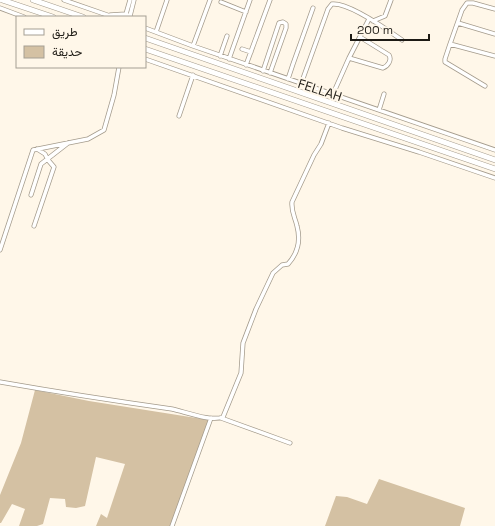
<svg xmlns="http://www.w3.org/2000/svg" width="495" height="526" viewBox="0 0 495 526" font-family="'Space Grotesk',Vazirmatn,sans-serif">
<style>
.green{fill:#d4c1a3}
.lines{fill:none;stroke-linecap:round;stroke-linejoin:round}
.minor-casing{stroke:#a49b8c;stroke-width:5}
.highway-casing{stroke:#a49b8c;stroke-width:6}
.minor{stroke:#fff;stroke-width:3.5}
.highway{stroke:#fff;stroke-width:5}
.labels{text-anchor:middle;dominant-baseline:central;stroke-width:4;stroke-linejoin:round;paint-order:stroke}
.street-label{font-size:13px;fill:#1d1a14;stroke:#fff7e9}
</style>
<rect width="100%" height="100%" fill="#fff7e9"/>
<path class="green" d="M 35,390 L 89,401 L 209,420 L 171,526 L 96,526 L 101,514 L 107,518 L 125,464 L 96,457 L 85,506 L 76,508 L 66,507 L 65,499 L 50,498 L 43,524 L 37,526 L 19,526 L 25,509 L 12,504 L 1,523 L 0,523 L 0,495 L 21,443 Z
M 379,479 L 465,508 L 460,526 L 325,526 L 336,496 L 347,497 L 367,504 Z"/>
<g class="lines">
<g class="minor-casing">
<path id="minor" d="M 64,0 L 113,17
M 221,2 L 246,12
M 0,8 L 24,17
M 495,9 L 473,3 L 467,3 L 462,10 L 450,44 L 495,56
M 126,14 L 130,0
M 110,15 L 126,14 L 130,17
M 130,16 L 134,0
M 373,21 L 385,16 L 391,0
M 458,23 L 495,34
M 145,28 L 193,46 L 495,150
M 156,32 L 167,0
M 450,44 L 445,59 L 445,62 L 485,86
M 193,46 L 210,0
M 242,49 L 251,52
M 220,56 L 227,36
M 349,58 L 383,68 C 388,66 392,60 389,55 L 360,37
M 145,59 L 342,128 L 419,152 L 495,178
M 229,59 L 250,0
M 246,65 L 270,0
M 263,71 L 279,23 L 283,22 L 286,24 L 286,28 L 270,73
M 288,79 L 293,64 L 313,8
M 301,84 L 328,9 L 332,4 C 348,2 388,30 402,40
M 333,94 L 349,58 L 369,19
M 379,110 L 384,94
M 179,116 L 193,75
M 31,195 L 41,164 L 68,143
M 34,226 L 54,167 L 48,160 L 45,154 L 37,149
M 0,250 L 33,150 L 88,139 L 104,130 L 114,95 L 119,67
M 0,382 C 57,392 115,401 172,409 C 186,412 211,422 223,417 L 241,373 L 243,343 L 256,309 L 273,273 L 282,265 L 288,264 C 298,253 301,241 297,226 C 295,217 291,212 292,202 L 314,155 L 321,144 L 329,123
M 221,418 L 290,443
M 172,526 L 211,418"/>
</g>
<g class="highway-casing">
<path id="highway" d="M 2,0 L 53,17
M 33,0 L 83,17
M 145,38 L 495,160
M 145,49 L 495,169"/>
</g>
<use href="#minor" class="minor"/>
<use href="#highway" class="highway"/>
</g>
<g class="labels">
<g class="street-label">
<text transform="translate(320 90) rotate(18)">FELLAH</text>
</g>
</g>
<rect x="16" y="16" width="130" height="52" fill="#fff7e9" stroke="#a59f94"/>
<rect x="24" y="29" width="20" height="6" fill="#ffffff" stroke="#a59f94"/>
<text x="52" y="36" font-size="12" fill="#1d1a14">طريق</text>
<rect x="24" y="46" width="20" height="12" fill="#d4c1a3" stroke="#a59f94"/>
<text x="52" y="56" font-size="12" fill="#1d1a14">حديقة</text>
<path d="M351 34v6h78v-6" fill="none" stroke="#1d1a14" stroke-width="2"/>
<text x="357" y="34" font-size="12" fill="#1d1a14" stroke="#fff7e9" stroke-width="3" paint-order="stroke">200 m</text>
</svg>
